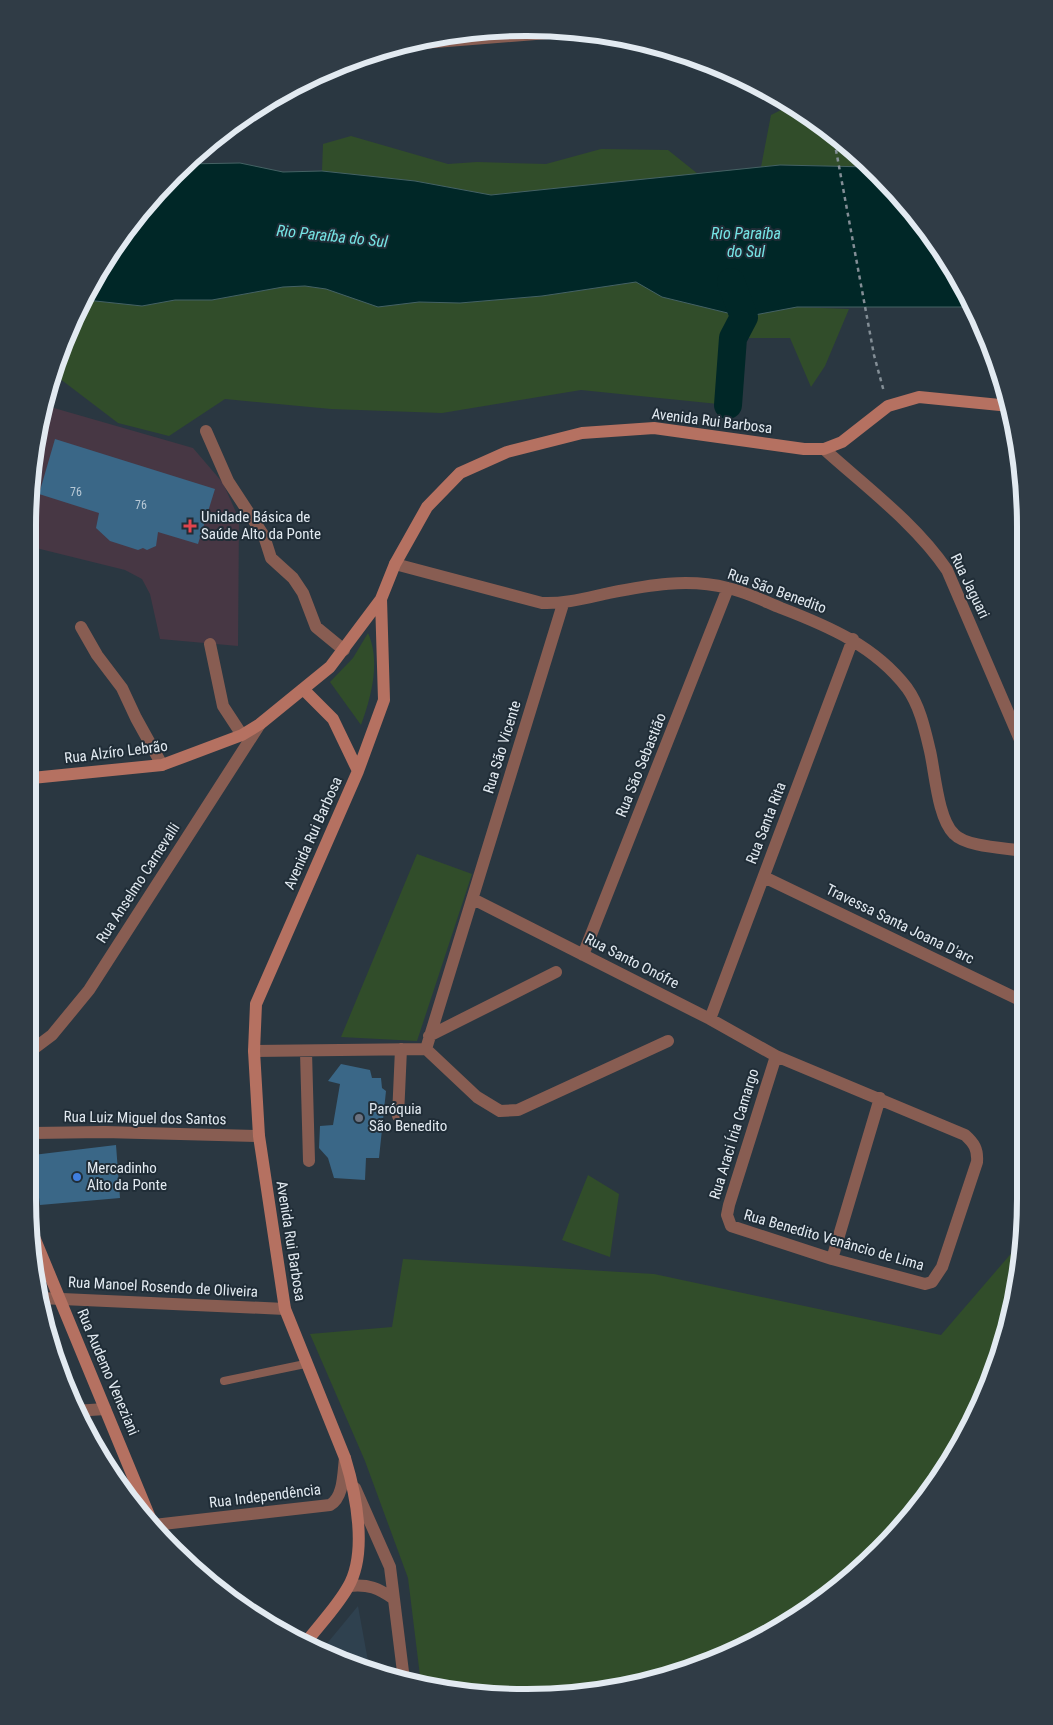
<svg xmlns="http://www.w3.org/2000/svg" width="1053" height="1725" viewBox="0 0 1053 1725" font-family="'Roboto Condensed',sans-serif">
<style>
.built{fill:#2f414f}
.medical{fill:#473744}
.green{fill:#314d2a}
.water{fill:#002727;stroke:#446264}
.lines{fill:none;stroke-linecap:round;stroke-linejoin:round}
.river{stroke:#002727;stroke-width:28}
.building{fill:#3a6787}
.path{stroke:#838e96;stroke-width:2.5;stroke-dasharray:4 4;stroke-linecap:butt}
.service{stroke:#885d52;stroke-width:8}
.minor{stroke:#885d52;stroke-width:12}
.tertiary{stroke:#885d52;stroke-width:12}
.secondary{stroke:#b57161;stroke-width:12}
.health-dot{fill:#e0444e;stroke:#202d37;stroke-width:2}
.worship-dot{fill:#6b7280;stroke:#202d37;stroke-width:2}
.shop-dot{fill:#3f7fe0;stroke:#202d37;stroke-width:2}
.labels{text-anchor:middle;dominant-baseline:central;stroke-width:4;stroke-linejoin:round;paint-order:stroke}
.number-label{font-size:12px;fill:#b8c9d6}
.street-label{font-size:15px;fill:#e2eaf1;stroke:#202d37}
.poi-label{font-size:15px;fill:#e2eaf1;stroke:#202d37;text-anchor:start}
.water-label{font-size:16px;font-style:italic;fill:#76e5e6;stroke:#202d37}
.rim{fill:none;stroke:#e2eaf1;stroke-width:6}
</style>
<rect width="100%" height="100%" fill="#2a3741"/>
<path class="built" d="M 358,1606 L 370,1672 L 320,1652 Z"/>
<path class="medical" d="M 47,406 L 193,448 L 223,483 L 239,519 L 238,646 L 160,639 L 150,594 L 142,579 L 125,570 L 32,547 L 32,462 Z"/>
<path class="green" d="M 789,106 L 830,130 L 869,167 L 780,165 L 761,167 L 771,115 Z
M 351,136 L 448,164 L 477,162 L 546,164 L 601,149 L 668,150 L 698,174 L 491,195 L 415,181 L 322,171 L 323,144 Z
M 637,282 L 662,297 L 744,317 L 797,307 L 849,309 L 825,366 L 811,387 L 790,338 L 733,338 L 728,405 L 581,390 L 442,413 L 331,409 L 225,399 L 169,436 L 118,423 L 55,375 L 65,336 L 86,300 L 142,306 L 175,300 L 212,300 L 283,287 L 305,286 L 326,289 L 378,307 L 419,302 L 460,303 L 542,296 Z
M 368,633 C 381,662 371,697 361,725 L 330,682 L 353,658 Z
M 417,854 L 472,874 L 417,1041 L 341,1037 Z
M 588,1175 L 619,1194 L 610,1257 L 562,1240 Z
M 1021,1242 L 1021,1263 L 988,1389 L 923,1502 L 830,1595 L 747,1646 L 687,1671 L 592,1693 L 526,1697 L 461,1693 L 421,1684 L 408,1578 L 365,1461 L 310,1334 L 392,1327 L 403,1259 L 654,1274 L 941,1335 Z"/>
<path class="water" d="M 240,163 L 283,172 L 322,171 L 415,181 L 491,195 L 780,165 L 869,167 C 911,206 949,254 971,307 L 797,307 L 744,317 L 662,297 L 636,282 L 542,296 L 460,303 L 419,302 L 378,307 L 326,289 L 305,286 L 283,287 L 212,300 L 175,300 L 142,306 L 86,300 L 130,223 L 185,164 Z"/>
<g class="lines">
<path class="river" d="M 728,405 L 733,338 L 744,317 L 731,282"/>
</g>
<path class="building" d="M 55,439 L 215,489 L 198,544 L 158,532 L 156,546 L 147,550 L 143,548 L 138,550 L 110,541 L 96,528 L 99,513 L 39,494 Z
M 341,1064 L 370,1070 L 372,1078 L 381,1078 L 382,1088 L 386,1091 L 379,1158 L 366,1158 L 365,1180 L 334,1178 L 328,1158 L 319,1148 L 320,1126 L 333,1125 L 340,1084 L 328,1081 Z
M 116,1145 L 120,1198 L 40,1205 L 33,1155 Z"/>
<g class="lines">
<path class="path" d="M 833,134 L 874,355 L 884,392"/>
<path class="service" d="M 224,1381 L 305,1364"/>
<path class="minor" d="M 410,44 L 573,31
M 206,431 L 228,481 L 264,536 L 271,558 L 293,578 L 303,593 L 316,627 L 344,650
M 824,449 C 866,487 915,523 947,570 L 1023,747
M 395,564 L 542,603 C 565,604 586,598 609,593 C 649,585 688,578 728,588 C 746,592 764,601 781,608 C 828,626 875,646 907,688 C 920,706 925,730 930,751 C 935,773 938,819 954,834 C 966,847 1006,848 1023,851
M 81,627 L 97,655 L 122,688 L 136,718 L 162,765
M 210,644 L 223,706 L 242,735
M 764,877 L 1022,1001
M 473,899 L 710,1019 L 776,1056 L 965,1135 C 974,1143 978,1149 977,1162 L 942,1267 L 932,1282 L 925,1284 L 832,1259 L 731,1226 L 727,1215 L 729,1205 L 776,1056
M 583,955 L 728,588
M 710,1019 L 853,639
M 429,1036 L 556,972
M 426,1049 L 477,1097 L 500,1111 L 518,1110 L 668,1041
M 32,1050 L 52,1035 L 89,990 L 260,724
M 254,1051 L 426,1049 L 563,604
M 306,1052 L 309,1161
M 398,1116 L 401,1049
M 32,1133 L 104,1132 L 259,1136
M 832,1259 L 880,1098
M 40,1298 L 285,1309
M 75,1411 L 105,1409
M 154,1525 L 330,1505 C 344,1497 343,1473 345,1458"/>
<path class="tertiary" d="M 355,1488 L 390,1567 L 404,1680
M 349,1586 C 369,1584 378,1588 394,1599"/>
<path class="secondary" d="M 304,690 L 333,719 L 358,771
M 32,778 L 162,765 L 242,735 L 260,724 L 330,667 L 381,599
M 32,1232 L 153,1525
M 304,1645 C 318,1626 337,1607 348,1587 C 368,1553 356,1494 345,1458 L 285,1309 L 259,1136 L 254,1051 L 256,1004 L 358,771 L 384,700 L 381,599 L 395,564 L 427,507 L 460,473 L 507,452 L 582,433 L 654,428 L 804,449 L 824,449 L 842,442 L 888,406 L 919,397 L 1010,406"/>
</g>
<path class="health-dot" d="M187.5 518.5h5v5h5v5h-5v5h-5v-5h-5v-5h5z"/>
<circle class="worship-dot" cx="359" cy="1118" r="5"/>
<circle class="shop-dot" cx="77" cy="1177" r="5"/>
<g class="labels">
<g class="number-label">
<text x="76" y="492">76</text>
<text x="141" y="505">76</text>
</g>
<g class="street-label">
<text transform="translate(712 421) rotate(7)">Avenida Rui Barbosa</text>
<text transform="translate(970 586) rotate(64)">Rua Jaguari</text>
<text transform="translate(777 591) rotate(20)">Rua São Benedito</text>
<text transform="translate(502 747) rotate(-73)">Rua São Vicente</text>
<text transform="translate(116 752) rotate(-7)">Rua Alzíro Lebrão</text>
<text transform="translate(641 765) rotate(-68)">Rua São Sebastião</text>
<text transform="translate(766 823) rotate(-69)">Rua Santa Rita</text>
<text transform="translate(313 833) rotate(-66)">Avenida Rui Barbosa</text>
<text transform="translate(138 883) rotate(-57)">Rua Anselmo Carnevalli</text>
<text transform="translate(900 924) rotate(26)">Travessa Santa Joana D'arc</text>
<text transform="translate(632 961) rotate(27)">Rua Santo Onófre</text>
<text transform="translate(145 1118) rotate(1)">Rua Luiz Miguel dos Santos</text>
<text transform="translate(734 1134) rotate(-73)">Rua Araci Íria Camargo</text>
<text transform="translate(834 1240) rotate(16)">Rua Benedito Venâncio de Lima</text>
<text transform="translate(291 1241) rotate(81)">Avenida Rui Barbosa</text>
<text transform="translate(163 1287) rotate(3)">Rua Manoel Rosendo de Oliveira</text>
<text transform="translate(108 1372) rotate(67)">Rua Audemo Veneziani</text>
<text transform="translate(265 1496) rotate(-7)">Rua Independência</text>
</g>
<g class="poi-label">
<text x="201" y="517">Unidade Básica de<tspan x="201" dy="17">Saúde Alto da Ponte</tspan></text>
<text x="369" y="1109">Paróquia<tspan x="369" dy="17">São Benedito</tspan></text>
<text x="87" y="1168">Mercadinho<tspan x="87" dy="17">Alto da Ponte</tspan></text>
</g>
<g class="water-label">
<text x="746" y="233">Rio Paraíba<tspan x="746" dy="18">do Sul</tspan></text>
<text transform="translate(332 236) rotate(6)">Rio Paraíba do Sul</text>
</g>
</g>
<path d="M0 0H1053V1725H0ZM526 36H527A490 490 0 0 1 1017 526V1199A490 490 0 0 1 527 1689H526A490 490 0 0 1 36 1199V526A490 490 0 0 1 526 36Z" fill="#303c46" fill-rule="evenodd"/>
<path class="rim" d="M526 36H527A490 490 0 0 1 1017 526V1199A490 490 0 0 1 527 1689H526A490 490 0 0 1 36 1199V526A490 490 0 0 1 526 36Z"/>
</svg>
